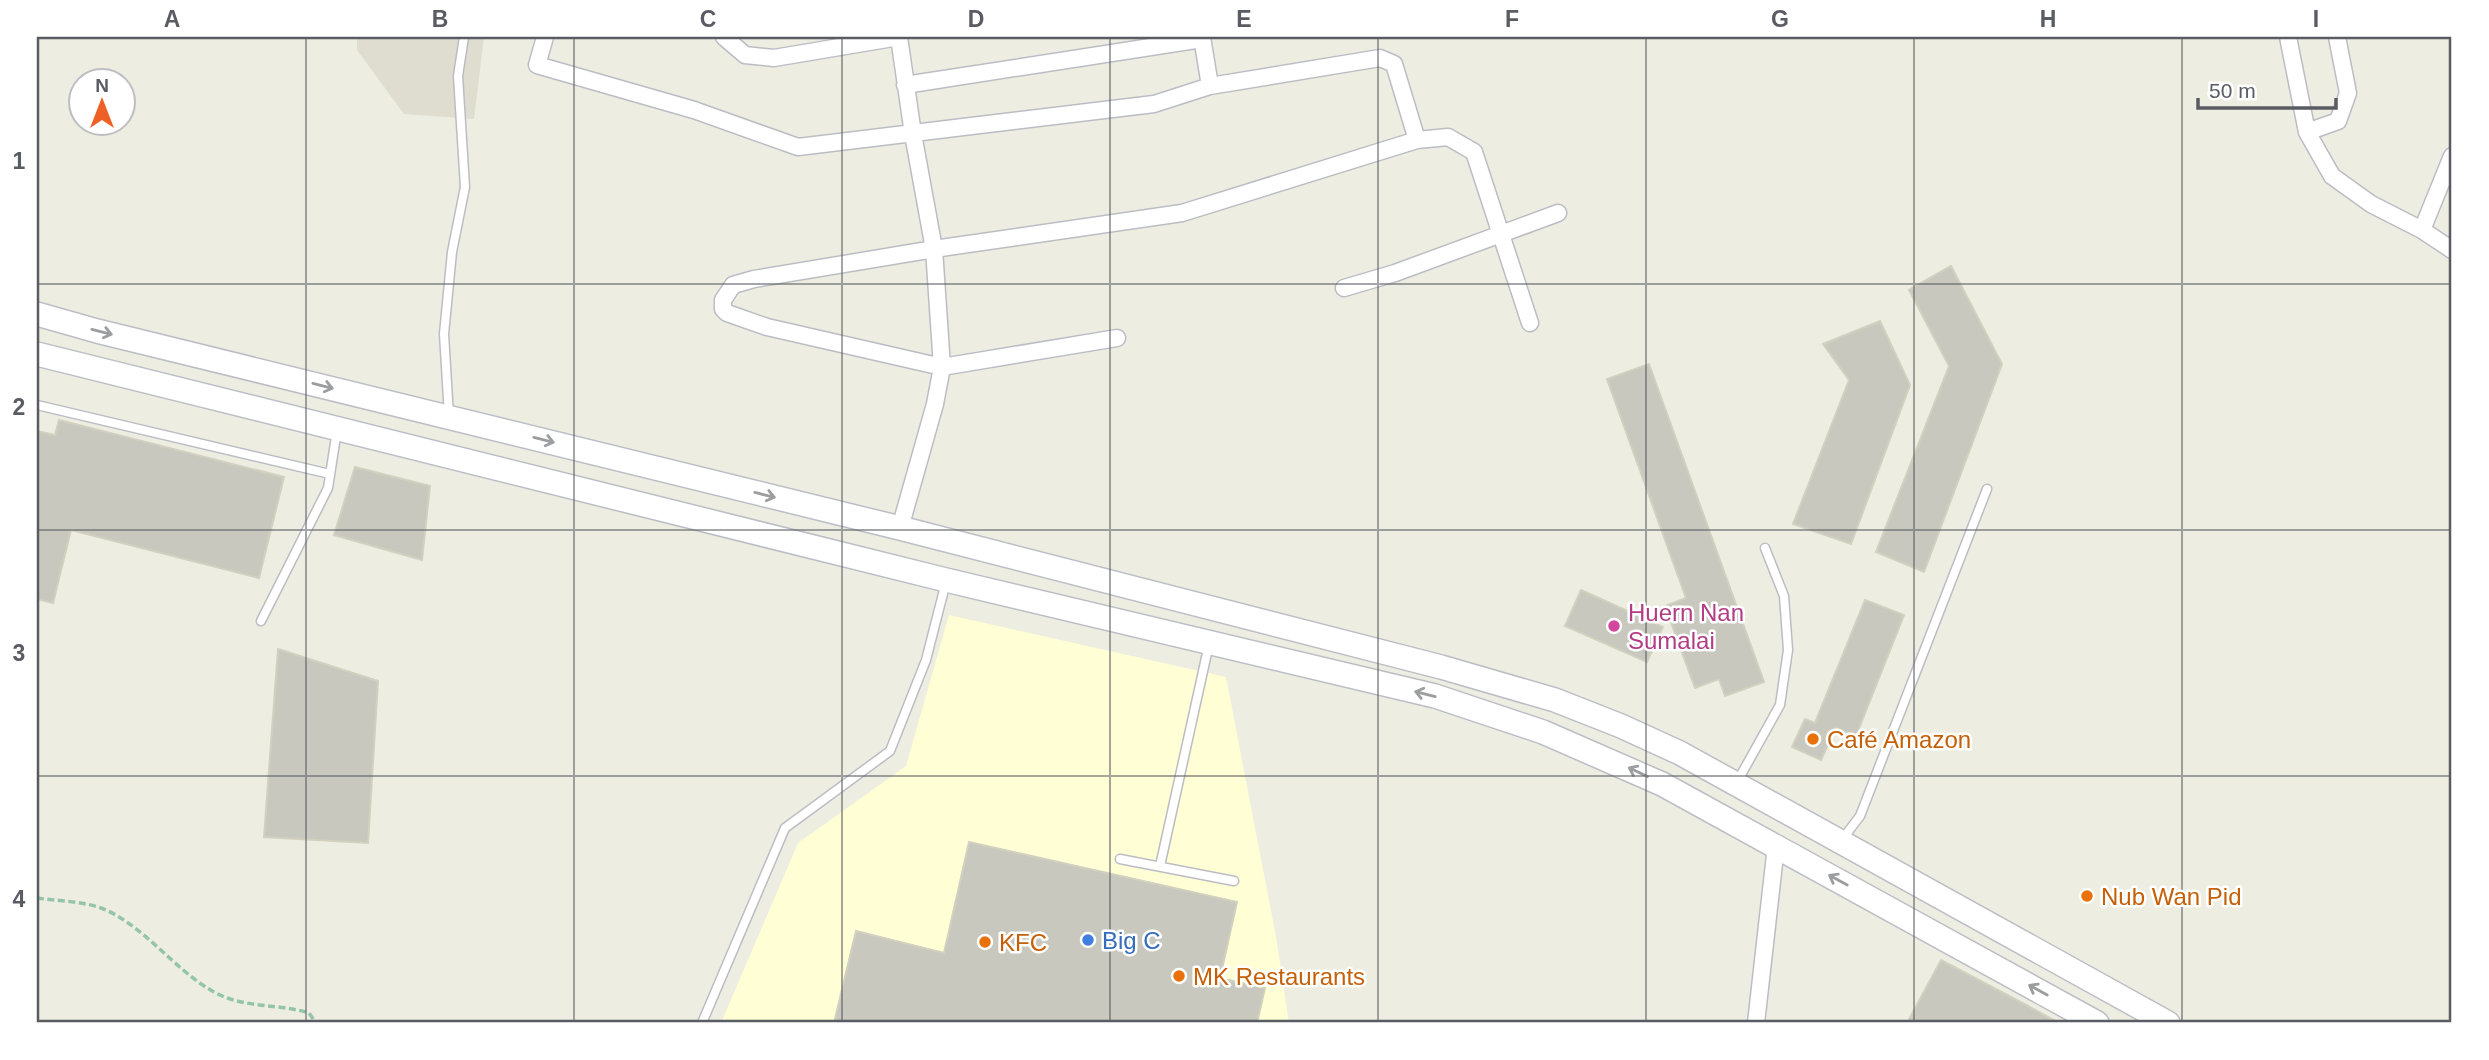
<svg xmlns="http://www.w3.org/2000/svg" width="2489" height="1060" viewBox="0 0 2489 1060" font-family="Arial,sans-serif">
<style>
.commercial{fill:#fffed5}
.education{fill:#deddd0}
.building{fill:#c8c8be;stroke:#d2d0bf;stroke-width:2}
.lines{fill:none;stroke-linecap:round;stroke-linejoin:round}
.service-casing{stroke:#bcbdc4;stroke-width:11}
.minor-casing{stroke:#bcbdc4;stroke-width:19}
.secondary-casing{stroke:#bcbec6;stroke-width:26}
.path{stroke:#94c5ac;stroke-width:3.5;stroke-dasharray:7 3.5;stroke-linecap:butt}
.service{stroke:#fff;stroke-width:8}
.minor{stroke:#fff;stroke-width:16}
.secondary{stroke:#fff;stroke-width:23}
.oneway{stroke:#9c9da1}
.grid{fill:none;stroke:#5a5c63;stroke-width:2;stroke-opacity:0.55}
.hotel-dot{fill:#d1479c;stroke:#fff;stroke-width:2.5}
.food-dot{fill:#e8710a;stroke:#fff;stroke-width:2.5}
.shop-dot{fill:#3f7fe0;stroke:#fff;stroke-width:2.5}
.labels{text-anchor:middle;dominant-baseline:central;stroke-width:5;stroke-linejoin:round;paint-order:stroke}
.hotel-label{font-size:24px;fill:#b23c85;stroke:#fff;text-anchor:start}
.food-label{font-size:24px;fill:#c56008;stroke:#fff;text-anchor:start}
.shop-label{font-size:24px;fill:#366cbe;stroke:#fff;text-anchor:start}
.neatline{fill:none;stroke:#5a5c63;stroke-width:2.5}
.grid-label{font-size:23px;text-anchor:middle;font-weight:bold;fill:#5a5c63}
</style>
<rect width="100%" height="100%" fill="#edede1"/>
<path class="commercial" d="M 949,615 L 1226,677 L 1276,937 L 1289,1023 L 721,1023 L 798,843 L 906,766 Z"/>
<path class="education" d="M 357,37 L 484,37 L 474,119 L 404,114 L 357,50 Z"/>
<path class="building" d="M 1951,266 L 2002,364 L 1924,572 L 1876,552 L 1949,366 L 1909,290 Z
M 1880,321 L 1910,385 L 1851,544 L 1793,524 L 1849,380 L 1823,344 Z
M 1649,364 L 1764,682 L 1725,696 L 1719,679 L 1695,688 L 1665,606 L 1686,598 L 1607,379 Z
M 59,420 L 284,477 L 259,578 L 71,530 L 53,603 L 37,599 L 37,431 L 55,435 Z
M 355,467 L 430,486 L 422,560 L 334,535 Z
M 1581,590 L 1663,627 L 1647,662 L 1565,626 Z
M 1865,600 L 1904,615 L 1856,736 L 1836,728 L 1821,760 L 1792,747 L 1805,719 L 1815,723 Z
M 278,649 L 378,681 L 368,843 L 264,837 Z
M 969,842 L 1237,902 L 1220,978 L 1265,988 L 1257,1023 L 834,1023 L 856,931 L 944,953 Z
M 1941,960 L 2028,1006 L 2059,1023 L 1907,1023 Z"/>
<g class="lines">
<g class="service-casing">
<path id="service" d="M 37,405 L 330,474
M 449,416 L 444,334 L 452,252 L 465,187 L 458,76 L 464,37
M 261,621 L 328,488 L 337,430
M 1737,782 L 1780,705 L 1788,650 L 1784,596 L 1765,548
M 1841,841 L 1860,816 L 1987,489
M 1120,859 L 1234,881
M 1160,866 L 1209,644
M 702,1023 L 785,828 L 890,751 L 926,660 L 946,582"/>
</g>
<g class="minor-casing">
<path id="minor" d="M 545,37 L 537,65 L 694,110 L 798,147 L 1154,104 L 1210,86 L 1380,58 L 1394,64 L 1417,140 L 1182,213 L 934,249 L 754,279 L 733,285 L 723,300 L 723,309 L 727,313 L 767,327 L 942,367 L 1117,338
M 724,37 L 745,55 L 774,58 L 899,37
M 899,37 L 913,134 L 934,249 L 942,367 L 935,404 L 900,528
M 1202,37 L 1210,86
M 2288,37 L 2307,132 L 2332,176 L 2371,204 L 2422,230 L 2452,250
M 905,85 L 1202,39
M 2307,132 L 2338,121 L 2348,93 L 2337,37
M 1417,140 L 1448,137 L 1474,152 L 1530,323
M 2422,230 L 2452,156
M 1344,288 L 1395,273 L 1558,213
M 1756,1023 L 1776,846"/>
</g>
<g class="secondary-casing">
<path id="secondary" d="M 37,314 L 97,331 L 900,528 L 1441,667 L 1555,700 L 1621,726 L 1680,753 L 2168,1023
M 37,354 L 946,580 L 1435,696 L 1543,732 L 1662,784 L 2097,1023"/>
</g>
<path class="path" d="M 37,898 C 58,901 81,901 101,908 C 143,924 174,970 214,992 C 245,1009 277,1003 309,1013 L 316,1023"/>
<use href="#service" class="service"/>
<use href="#minor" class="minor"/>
<use href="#secondary" class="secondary"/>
</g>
<defs><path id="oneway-shaft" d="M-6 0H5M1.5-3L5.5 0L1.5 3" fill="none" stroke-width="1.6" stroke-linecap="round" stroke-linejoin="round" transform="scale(1.75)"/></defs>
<g class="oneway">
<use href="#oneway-shaft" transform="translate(102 332) rotate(14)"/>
<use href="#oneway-shaft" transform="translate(323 386) rotate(14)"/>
<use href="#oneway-shaft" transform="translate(544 440) rotate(14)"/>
<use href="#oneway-shaft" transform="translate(765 495) rotate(14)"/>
<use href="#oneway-shaft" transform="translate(1425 694) rotate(-166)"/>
<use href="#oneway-shaft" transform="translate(1638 772) rotate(-155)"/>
<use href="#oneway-shaft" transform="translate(1838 880) rotate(-151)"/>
<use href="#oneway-shaft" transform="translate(2038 990) rotate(-151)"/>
</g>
<path class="grid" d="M 306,37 L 306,1023M 574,37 L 574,1023M 842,37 L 842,1023M 1110,37 L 1110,1023M 1378,37 L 1378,1023M 1646,37 L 1646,1023M 1914,37 L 1914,1023M 2182,37 L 2182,1023M 37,284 L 2452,284M 37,530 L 2452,530M 37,776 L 2452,776"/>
<circle class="hotel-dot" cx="1614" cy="626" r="7"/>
<g class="food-dot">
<circle cx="1813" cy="739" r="7"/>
<circle cx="2087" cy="896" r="7"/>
<circle cx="985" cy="942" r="7"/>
<circle cx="1179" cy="976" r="7"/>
</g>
<circle class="shop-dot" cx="1088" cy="940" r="7"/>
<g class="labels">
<g class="hotel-label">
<text x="1628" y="612">Huern Nan<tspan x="1628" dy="28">Sumalai</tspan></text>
</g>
<g class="food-label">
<text x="1827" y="739">Café Amazon</text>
<text x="2101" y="896">Nub Wan Pid</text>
<text x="999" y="942">KFC</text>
<text x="1193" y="976">MK Restaurants</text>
</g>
<g class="shop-label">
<text x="1102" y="940">Big C</text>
</g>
</g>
<rect width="2489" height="1060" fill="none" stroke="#ffffff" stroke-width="77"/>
<g transform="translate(102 102)"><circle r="33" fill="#ffffff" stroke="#bdbec1" stroke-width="2"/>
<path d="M0-5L12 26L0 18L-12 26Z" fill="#ef6026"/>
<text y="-10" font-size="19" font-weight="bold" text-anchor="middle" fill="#5a5c63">N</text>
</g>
<path d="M2198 98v10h138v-10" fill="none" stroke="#5a5c63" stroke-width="3.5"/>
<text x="2209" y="98" font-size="21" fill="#5a5c63" stroke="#ffffff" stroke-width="5" paint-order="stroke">50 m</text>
<rect x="38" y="38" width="2412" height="983" class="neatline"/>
<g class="grid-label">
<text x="172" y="27">A</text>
<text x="440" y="27">B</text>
<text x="708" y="27">C</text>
<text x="976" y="27">D</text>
<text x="1244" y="27">E</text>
<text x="1512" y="27">F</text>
<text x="1780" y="27">G</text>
<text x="2048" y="27">H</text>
<text x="2316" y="27">I</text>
<text x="19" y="169">1</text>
<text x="19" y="415">2</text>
<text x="19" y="661">3</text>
<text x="19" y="907">4</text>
</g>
</svg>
